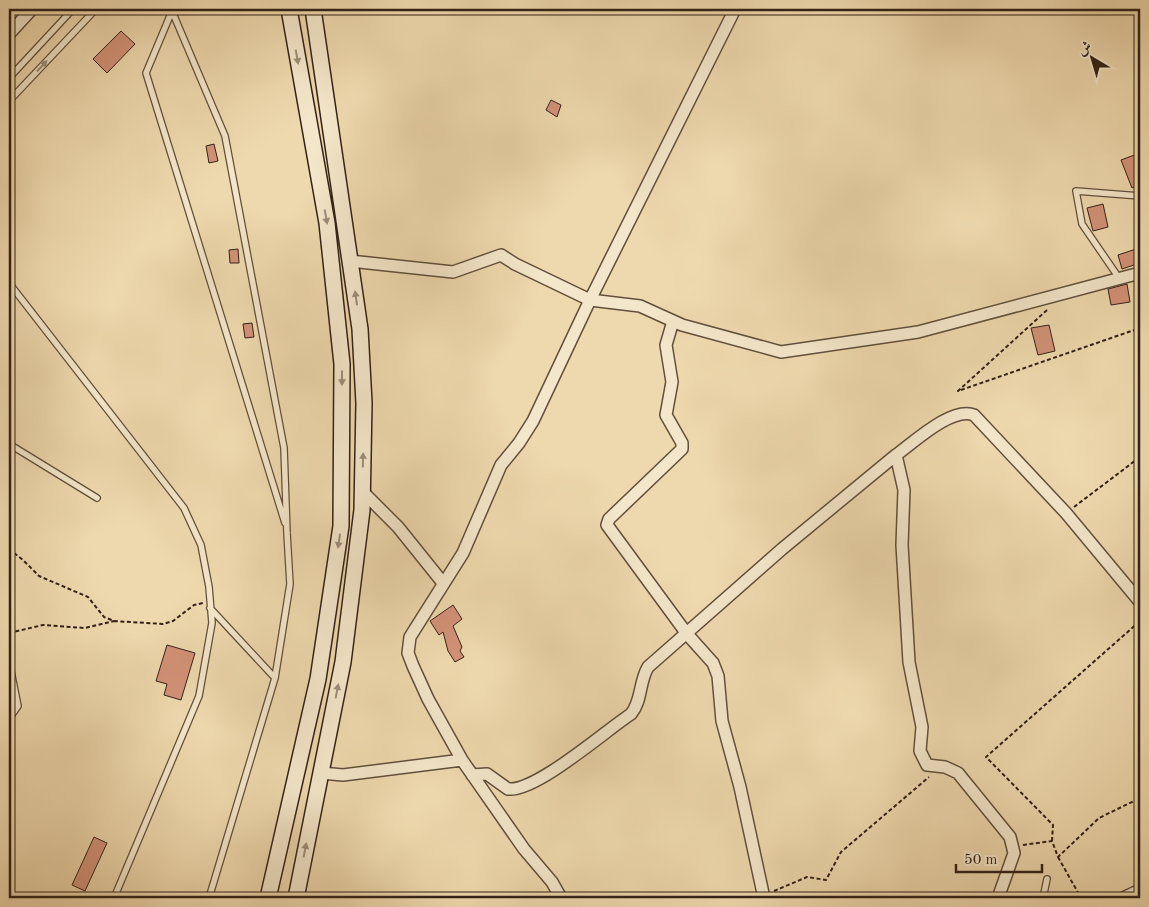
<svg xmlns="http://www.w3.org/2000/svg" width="1149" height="907" viewBox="0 0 1149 907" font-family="'Old Standard TT',Amiri,serif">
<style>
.building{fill:#d39278;stroke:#322117}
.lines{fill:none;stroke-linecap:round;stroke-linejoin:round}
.service-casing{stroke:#614f3c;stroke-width:8}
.minor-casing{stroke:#614f3c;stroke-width:14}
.secondary-casing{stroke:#322117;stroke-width:18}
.path{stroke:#322117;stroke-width:2;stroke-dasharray:4 2.5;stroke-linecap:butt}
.service{stroke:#f4e6ca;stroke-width:5.5}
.minor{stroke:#f4e6ca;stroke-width:11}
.secondary{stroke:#f4e6ca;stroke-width:15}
.oneway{fill:#9d8d79}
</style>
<rect width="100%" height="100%" fill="#eed8ad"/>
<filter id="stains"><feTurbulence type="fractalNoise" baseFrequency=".004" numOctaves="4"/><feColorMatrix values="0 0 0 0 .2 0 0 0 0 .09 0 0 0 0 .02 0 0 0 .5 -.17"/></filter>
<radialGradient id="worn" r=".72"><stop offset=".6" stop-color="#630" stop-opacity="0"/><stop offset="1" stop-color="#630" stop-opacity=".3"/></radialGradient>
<path class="building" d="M 121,31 L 135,44 L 107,73 L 93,59 Z
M 551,100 L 561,105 L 557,117 L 546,110 Z
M 214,144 L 218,161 L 209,163 L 206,146 Z
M 1140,153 L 1140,184 L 1132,188 L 1121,160 Z
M 1103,204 L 1108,227 L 1093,231 L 1087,208 Z
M 238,249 L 239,263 L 230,263 L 229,250 Z
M 1136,249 L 1140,263 L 1122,269 L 1118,255 Z
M 1127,284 L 1130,302 L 1111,305 L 1108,289 Z
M 252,323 L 254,337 L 245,338 L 243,324 Z
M 1049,325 L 1055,351 L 1038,355 L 1031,328 Z
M 453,605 L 462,619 L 453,626 L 462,647 L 460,651 L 464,657 L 455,662 L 448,651 L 443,632 L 439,635 L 430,621 Z
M 167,645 L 195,653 L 181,700 L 164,695 L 167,684 L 156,681 Z
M 94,837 L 107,843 L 85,891 L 72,885 Z"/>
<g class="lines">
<g class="service-casing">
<path id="service" d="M 172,11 L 225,136 L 284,448 L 287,533 L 290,584 L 275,678 L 209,898
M 172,11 L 146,73 L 285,523
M 9,78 L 73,9
M 9,101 L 96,9
M 1119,278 L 1082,224 L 1076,191 L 1140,196
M 9,283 L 184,508 L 201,545 L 209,587 L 212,623 L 199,696 L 114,898
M 9,444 L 97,498
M 210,608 L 275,678
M 9,661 L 18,706 L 9,719
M 1043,898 L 1047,879"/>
</g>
<g class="minor-casing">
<path id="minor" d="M 170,9 L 172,11
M 9,34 L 32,9
M 350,261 L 453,272 L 501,255 L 515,264 L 590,300 L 640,306 L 682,325 L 781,352 L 918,332 L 1140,273
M 673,321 L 666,345 L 672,382 L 666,415 L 682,443 L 682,449 L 609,519 L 607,525 L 687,634 L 713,663 L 718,676 L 722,721 L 740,787 L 764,898
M 363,492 L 398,527 L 443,583
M 462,760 L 428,699 L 413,666 L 408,653 L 410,637 L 463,553 L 501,465 L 519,443 L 533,421 L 590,300 L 735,9
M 321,773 L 343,775 L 462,760 L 524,849 L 552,882 L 561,898
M 472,775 L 487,774 L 508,789 C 536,792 605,731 631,714 C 642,701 639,682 648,667 L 782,549 L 896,455
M 998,898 L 1014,853 L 1010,837 L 958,773 L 945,767 L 927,765 L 920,751 L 922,727 L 909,662 L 902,545 L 904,490 L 896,455 C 913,443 952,406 974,415 L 1066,513 L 1140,602
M 1123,898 L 1140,890"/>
</g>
<g class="secondary-casing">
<path id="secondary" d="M 268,898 L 318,679 L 341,526 L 342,364 L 327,223 L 289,9
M 296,898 L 343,662 L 362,510 L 364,403 L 360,329 L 313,9"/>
</g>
<path class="path" d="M 1047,310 L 958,391 L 1140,328
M 1074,507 L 1140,457
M 9,549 L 23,560 L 39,576 L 88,597 L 104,617 L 114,621 L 163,624 L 173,621 L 194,605 L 203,603
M 9,633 L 43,625 L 85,628 L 114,621
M 1052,841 L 1053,825 L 986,757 L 1140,621
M 1023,845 L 1052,841 L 1058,857 L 1099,818 L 1140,798
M 1058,857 L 1081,898
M 774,891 L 807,877 L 826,880 L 841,852 L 929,777"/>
<use href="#service" class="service"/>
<use href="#minor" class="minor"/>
<use href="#secondary" class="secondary"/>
</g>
<defs><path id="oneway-solid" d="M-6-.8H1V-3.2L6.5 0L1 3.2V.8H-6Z" transform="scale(1.25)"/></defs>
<g class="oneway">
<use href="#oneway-solid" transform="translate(297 57) rotate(80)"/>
<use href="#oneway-solid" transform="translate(42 66) rotate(-47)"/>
<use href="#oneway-solid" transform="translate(326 217) rotate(80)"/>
<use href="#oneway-solid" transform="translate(356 298) rotate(-98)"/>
<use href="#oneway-solid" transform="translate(342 378) rotate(90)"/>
<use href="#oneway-solid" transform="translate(363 460) rotate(-89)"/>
<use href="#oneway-solid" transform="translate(339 541) rotate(98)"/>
<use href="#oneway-solid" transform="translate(337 691) rotate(-79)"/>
<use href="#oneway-solid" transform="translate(305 850) rotate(-79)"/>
</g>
<rect width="1149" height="907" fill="none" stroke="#eed8ad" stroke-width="30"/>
<rect x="10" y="10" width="1129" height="887" fill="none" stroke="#322117" stroke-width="2.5"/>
<rect x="15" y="15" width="1119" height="877" fill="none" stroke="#322117"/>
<g transform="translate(1092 58) rotate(322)" stroke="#f4e6ca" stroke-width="4" paint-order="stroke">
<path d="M0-4L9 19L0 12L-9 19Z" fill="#322117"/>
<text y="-8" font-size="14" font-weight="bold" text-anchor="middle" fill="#322117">ش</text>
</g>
<path d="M956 864v8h86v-8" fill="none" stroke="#322117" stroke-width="2.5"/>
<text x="964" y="864" font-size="15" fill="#322117" stroke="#f4e6ca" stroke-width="4" paint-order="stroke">50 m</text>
<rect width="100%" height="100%" filter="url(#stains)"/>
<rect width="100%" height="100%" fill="url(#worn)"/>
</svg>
